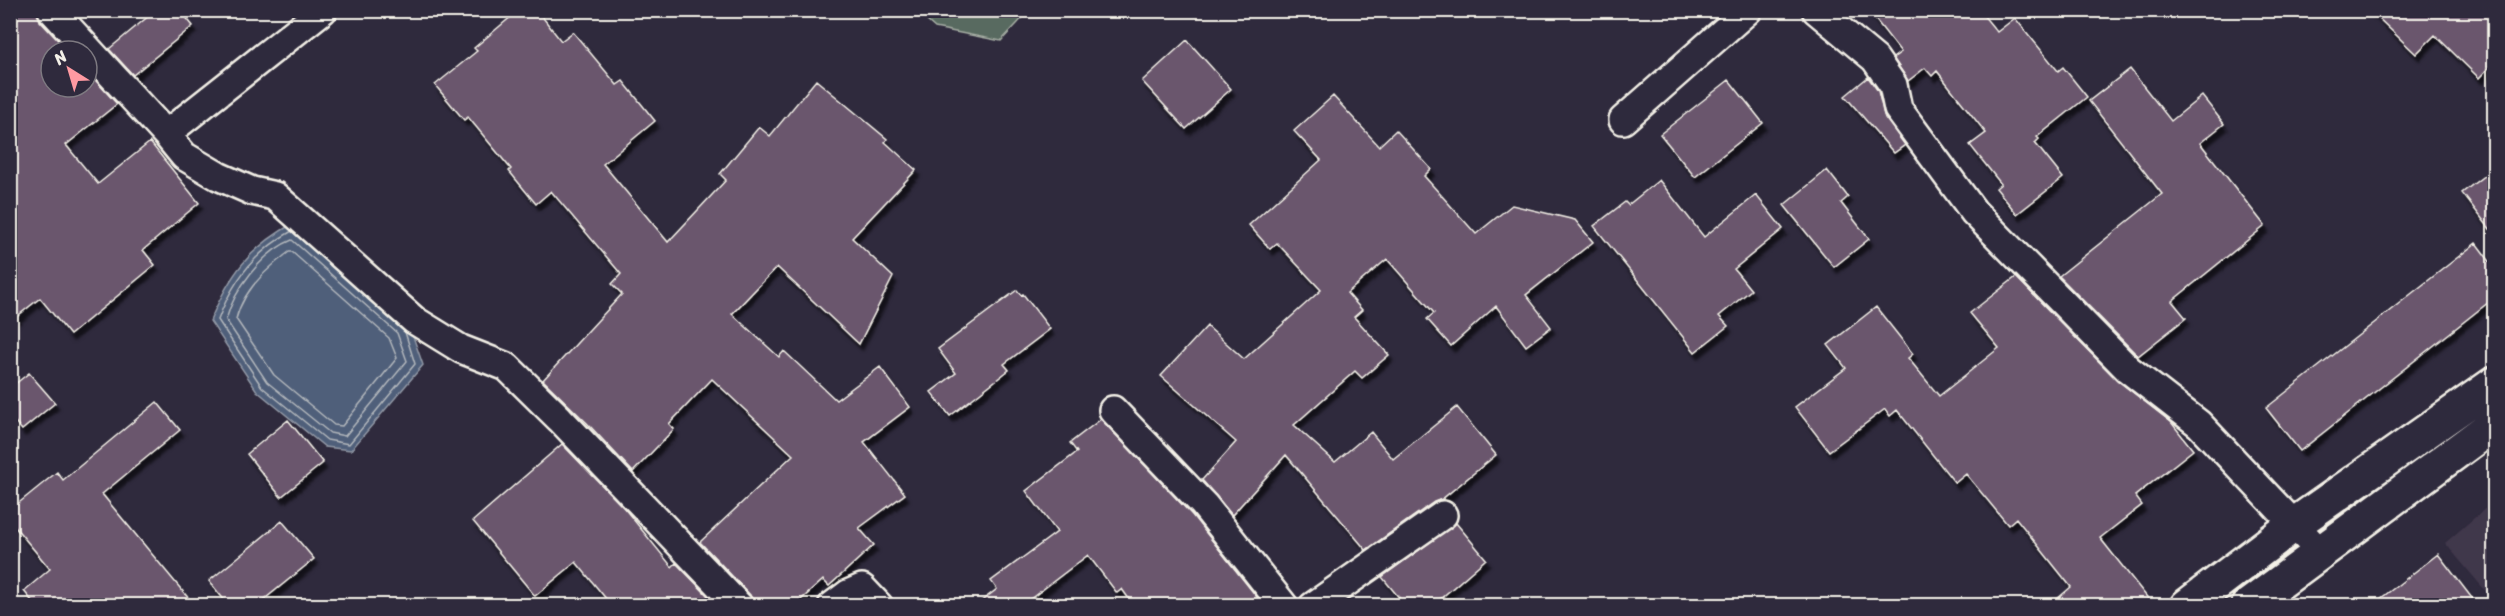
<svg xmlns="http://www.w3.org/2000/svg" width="2505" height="616" viewBox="0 0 2505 616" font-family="Sriracha,sans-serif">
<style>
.built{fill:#41374b}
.green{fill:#596a61;stroke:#a6aea4;stroke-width:1.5}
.water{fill:#505f7a;stroke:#9299a6;stroke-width:1.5}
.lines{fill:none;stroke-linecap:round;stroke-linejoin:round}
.shore{stroke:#b2b7bc;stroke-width:1.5}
.building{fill:#6a566d;stroke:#f4f1e8;stroke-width:1.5;filter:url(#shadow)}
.minor-casing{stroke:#f4f1e8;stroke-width:32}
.secondary-casing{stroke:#f4f1e8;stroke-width:38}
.minor{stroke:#2f2a3d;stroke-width:27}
.secondary{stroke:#2f2a3d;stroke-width:33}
</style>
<defs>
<filter id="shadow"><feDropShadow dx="3.5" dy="6" stdDeviation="1.5" flood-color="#0009"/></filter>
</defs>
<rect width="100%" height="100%" fill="#2f2a3d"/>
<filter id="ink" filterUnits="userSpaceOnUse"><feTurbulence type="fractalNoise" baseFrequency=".0167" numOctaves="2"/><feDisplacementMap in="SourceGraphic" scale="12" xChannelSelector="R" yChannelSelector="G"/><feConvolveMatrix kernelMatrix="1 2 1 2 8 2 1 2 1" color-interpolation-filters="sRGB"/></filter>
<g filter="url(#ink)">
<path class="built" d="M 2494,501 L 2494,500 L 2494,601 L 2445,543 Z"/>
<path class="green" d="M 916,11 L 1029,11 L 1001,41 L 935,28 Z"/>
<path class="water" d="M 294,223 L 409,325 L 423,365 L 351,450 L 325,447 L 257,391 L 210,321 C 230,274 249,248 294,223 Z"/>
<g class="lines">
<path class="shore" d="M 292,231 C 255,251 232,282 218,320 L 262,387 L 327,440 L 349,444 L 415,364 L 405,332
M 292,240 L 397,333 L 407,361 L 345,436 L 330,433 L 267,382 L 226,320 C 234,290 262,252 292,240 Z
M 289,252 L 292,252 L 389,338 L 397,358 L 342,426 L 334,425 L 274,375 L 236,319 C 243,291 266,269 289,252 Z"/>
</g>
<path class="building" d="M 10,10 L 37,10 L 40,21 L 68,51 L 51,51 L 51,87 L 87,87 L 87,71 L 117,104 L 66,145 L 98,184 L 150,142 L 199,203 L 143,250 L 155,265 L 70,335 L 40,298 L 10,322 Z
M 156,10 L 180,10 L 193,26 L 133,75 L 109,49 Z
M 519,10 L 537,10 L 561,41 L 573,32 L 617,85 L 623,81 L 655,121 L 603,164 L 668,242 L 726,180 L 720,174 L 759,127 L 770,136 L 816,80 L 887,139 L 885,142 L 916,170 L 852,238 L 893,277 L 859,344 L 777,267 L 732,314 L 779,357 L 784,351 L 836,400 L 880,367 L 910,407 L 864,442 L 905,494 L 859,528 L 874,545 L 829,586 L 823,580 L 794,606 L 754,606 L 750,595 L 700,542 L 793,455 L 712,379 L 669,424 L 674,429 L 633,472 L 587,423 L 543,380 L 622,294 L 612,284 L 621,274 L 551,191 L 536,204 L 509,171 L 511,169 L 468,117 L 464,120 L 435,85 L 477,51 L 474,48 Z
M 1868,10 L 1979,10 L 1997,32 L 2015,18 L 2058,71 L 2063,67 L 2087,97 L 2037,137 L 2039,139 L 2035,143 L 2063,178 L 2017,214 L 1996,188 L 2001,184 L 1970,145 L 1986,133 L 1937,71 L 1932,76 L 1925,68 L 1908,81 L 1893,58 L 1901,52 Z
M 2370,10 L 2494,10 L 2494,62 L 2479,78 L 2435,35 L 2416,54 Z
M 1187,40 L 1231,89 L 1186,129 L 1142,81 Z
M 2130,69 L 2171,121 L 2202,96 L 2224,124 L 2200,143 L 2265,226 L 2172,301 L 2186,318 L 2138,356 L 2059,276 L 2162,194 L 2089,101 Z
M 1868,77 L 1878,91 L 1885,118 L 1905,145 L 1894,153 L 1845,96 Z
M 1729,80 L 1763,123 L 1695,177 L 1660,134 Z
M 1333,96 L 1379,146 L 1396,130 L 1431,169 L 1424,176 L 1476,234 L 1512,205 L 1575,220 L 1593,242 L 1526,295 L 1551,327 L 1526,346 L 1496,306 L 1451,346 L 1427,319 L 1434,313 L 1387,259 L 1347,293 L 1362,310 L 1354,317 L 1389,355 L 1362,378 L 1355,371 L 1294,425 L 1335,462 L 1371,432 L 1393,459 L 1457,407 L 1496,455 L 1442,499 L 1434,502 L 1366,550 L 1286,455 L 1232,515 L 1202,480 L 1236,442 L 1161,376 L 1207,326 L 1244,359 L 1321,290 L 1277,243 L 1270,249 L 1249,225 L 1321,160 L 1294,131 Z
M 2494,168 L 2494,234 L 2462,193 Z
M 1827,170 L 1848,197 L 1841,203 L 1869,239 L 1834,267 L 1784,205 Z
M 1659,180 L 1704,237 L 1756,195 L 1783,229 L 1734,269 L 1751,290 L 1719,316 L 1728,326 L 1695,352 L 1594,226 L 1625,202 L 1628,205 Z
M 2476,243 L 2494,267 L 2494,298 L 2300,451 L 2266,408 Z
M 2016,277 L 2117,380 L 2171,422 L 2193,450 L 2135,496 L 2142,505 L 2100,538 L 2154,606 L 2049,606 L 2071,587 L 2016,518 L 2008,525 L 1966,474 L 1955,483 L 1897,410 L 1890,416 L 1885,409 L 1829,451 L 1795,407 L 1846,368 L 1828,345 L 1876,307 L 1913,354 L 1908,358 L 1939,396 L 1999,348 L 1970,313 Z
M 1017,290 L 1021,295 L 1023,294 L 1050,329 L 1004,364 L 1009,370 L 950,416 L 931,392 L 956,373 L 938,349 Z
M 29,373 L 55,403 L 22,430 L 10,416 L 10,388 Z
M 157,402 L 180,430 L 102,494 L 195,606 L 36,606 L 24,591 L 50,569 L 10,521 L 10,510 L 57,472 L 63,480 Z
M 1101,419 L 1192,515 L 1264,606 L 1134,606 L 1122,589 L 1117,593 L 1088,555 L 1021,606 L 975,606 L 997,589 L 991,581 L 1057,532 L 1026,491 L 1077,452 L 1070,443 Z
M 288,420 L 323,463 L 281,497 L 247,454 Z
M 562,444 L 624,508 L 672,567 L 676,563 L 711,599 L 703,606 L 612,606 L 576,562 L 535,596 L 473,521 Z
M 282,521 L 314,559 L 256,606 L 229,606 L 209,581 Z
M 1456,523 L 1486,559 L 1432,606 L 1406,606 L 1382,577 Z
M 2438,554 L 2478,606 L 2371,606 Z"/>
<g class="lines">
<g class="minor-casing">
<path id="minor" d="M 52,10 L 166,134 L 184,156 L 218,176 L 252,191 L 275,196 L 414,320 L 461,349 L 507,367 L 560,419 L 739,606
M 1816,10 L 1875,59 L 1893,85 L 1898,109 L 1974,212 L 2128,369 L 2199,424 L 2320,552
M 1623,120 L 1748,10
M 166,134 L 323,10
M 1113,410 L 1204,505 L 1284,606
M 832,606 L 848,594 L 862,588 L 879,606
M 1313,606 L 1443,515"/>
</g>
<g class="secondary-casing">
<path id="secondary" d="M 2187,606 L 2295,524 L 2494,384
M 2248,606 L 2494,424"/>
</g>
<use href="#minor" class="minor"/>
<use href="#secondary" class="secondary"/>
</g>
</g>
<rect width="2505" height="616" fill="none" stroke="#2f2a3d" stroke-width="36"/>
<rect x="18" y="18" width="2469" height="580" fill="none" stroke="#f4f1e8" stroke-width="2" filter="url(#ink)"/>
<g transform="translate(69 69) rotate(323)"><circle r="28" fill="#2f2a3d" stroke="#7e7a81" stroke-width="1.5"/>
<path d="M0-4.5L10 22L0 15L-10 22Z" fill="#ff9aa2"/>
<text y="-9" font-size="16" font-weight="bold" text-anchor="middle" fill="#f4f1e8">N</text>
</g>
</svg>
